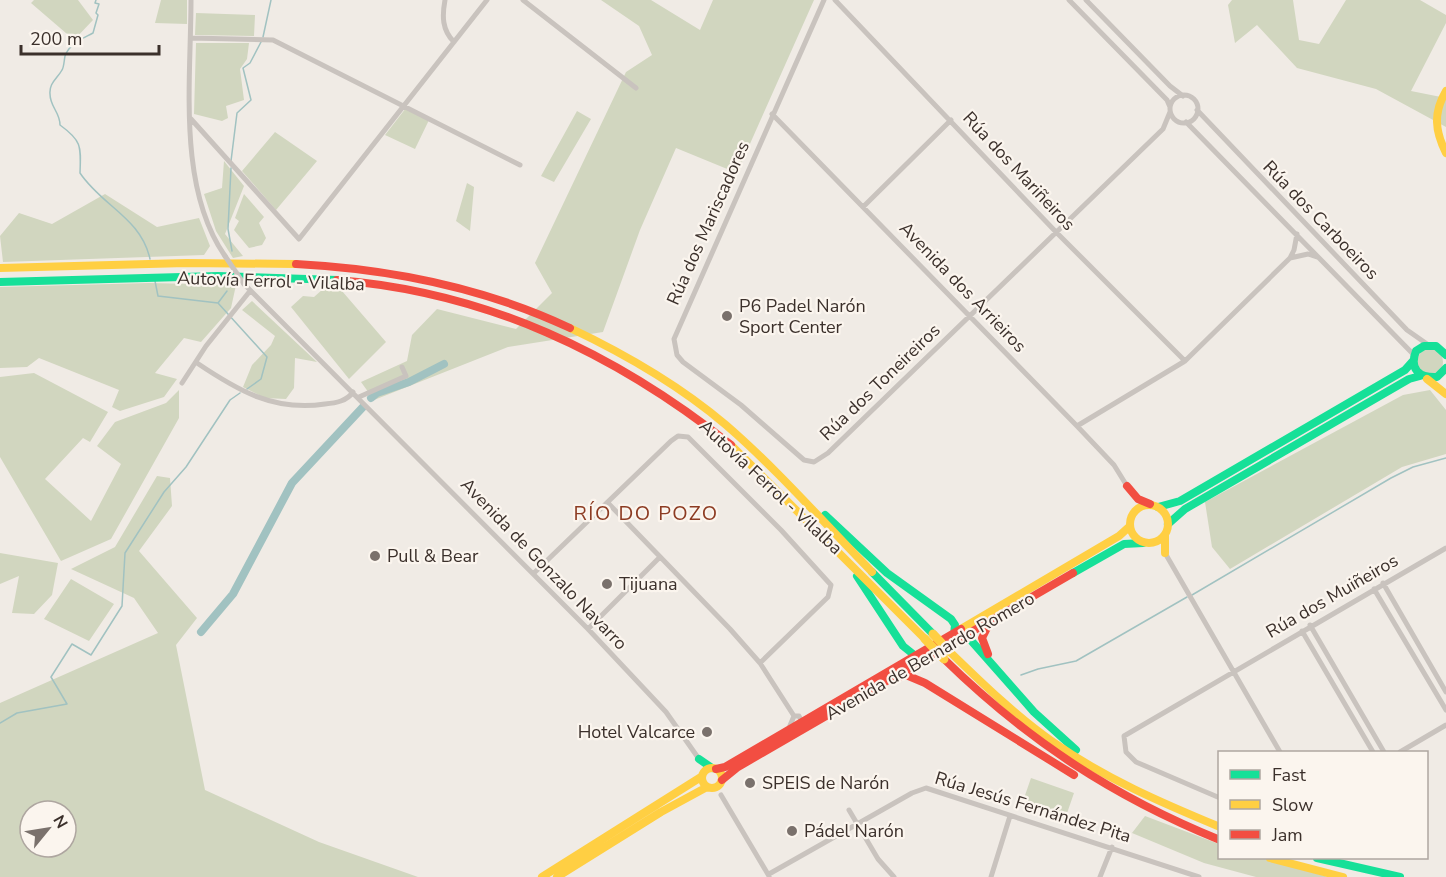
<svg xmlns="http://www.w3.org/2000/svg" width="1446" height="877" viewBox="0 0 1446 877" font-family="'Nunito Sans',sans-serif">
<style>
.green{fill:#d1d6bf;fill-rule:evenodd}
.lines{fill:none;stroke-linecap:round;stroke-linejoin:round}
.stream{stroke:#a1c2c1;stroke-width:1.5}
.river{stroke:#a1c2c1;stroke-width:8}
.street{stroke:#c9c3be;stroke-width:5}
.fast{stroke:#16e098;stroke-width:8}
.slow{stroke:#ffcf43;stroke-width:8}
.jam{stroke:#f24e42;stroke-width:8}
.street-bridge{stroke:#c9c3be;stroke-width:5}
.slow-bridge{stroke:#ffcf43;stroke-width:9}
.poi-dot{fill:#7a716c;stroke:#fbf5ee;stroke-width:2}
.labels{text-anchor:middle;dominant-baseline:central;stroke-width:4.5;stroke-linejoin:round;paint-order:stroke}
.street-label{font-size:18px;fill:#3b302b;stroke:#fbf5ee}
.poi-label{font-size:18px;fill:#3b302b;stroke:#fbf5ee;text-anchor:start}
.neighbourhood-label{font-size:20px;letter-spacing:1.5px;fill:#8c3b22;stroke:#fbf5ee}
</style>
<rect width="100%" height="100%" fill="#f0ebe5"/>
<path class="green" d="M 34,0 L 78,0 L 93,20 L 74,40 L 31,3 Z
M 161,0 L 187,0 L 187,24 L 155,23 Z
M 601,0 L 651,0 L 700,30 L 713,0 L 814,0 L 737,173 L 676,148 L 640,230 L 603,332 L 508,347 L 374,400 L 361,382 L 407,361 L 412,335 L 437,309 L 516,329 L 552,293 L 535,263 L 626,72 L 652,55 L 639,26 Z
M 1232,0 L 1293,0 L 1299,40 L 1319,44 L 1346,0 L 1420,0 L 1446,15 L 1446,23 L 1411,91 L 1446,98 L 1446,127 L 1376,89 L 1297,68 L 1257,25 L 1235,43 L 1228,5 Z
M 196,13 L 255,15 L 254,36 L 195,35 Z
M 196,43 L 249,43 L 247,59 L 240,69 L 244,100 L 226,106 L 228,118 L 222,121 L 194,114 Z
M 406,108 L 429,120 L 415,149 L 385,135 Z
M 577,111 L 591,119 L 554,182 L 541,176 Z
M 275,132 L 317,161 L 276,210 L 242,171 Z
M 224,161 L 244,186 L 225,234 L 243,256 L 233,258 L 216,231 L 204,194 L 222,188 Z
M 467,183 L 474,187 L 470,231 L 456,221 Z
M 105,194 L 157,227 L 199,218 L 210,246 L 204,255 L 3,262 L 0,236 L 19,213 L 52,224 Z
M 244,194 L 264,217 L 259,223 L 266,238 L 262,245 L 249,248 L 234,230 L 239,221 L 235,218 Z
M 149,283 L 236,285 L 231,308 L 201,342 L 184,338 L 155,373 L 177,379 L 164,397 L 120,411 L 112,407 L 119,390 L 39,358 L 27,367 L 0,368 L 0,287 Z
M 323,289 L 342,291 L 386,342 L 349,379 L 291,307 L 303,296 L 314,297 Z
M 252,301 L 317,362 L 295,358 L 294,388 L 286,399 L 265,398 L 243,387 L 252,365 L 271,345 L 275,336 L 242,310 Z
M1417 362a13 13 0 1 1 26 0a13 13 0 1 1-26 0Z
M 34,373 L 108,412 L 90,442 L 83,438 L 45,479 L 91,521 L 121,464 L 97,446 L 115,422 L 166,403 L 179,390 L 179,418 L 111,539 L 61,561 L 0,457 L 0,377 Z
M 1430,390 L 1446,410 L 1446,454 L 1402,467 L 1230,569 L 1212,547 L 1205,502 L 1403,395 Z
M 157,476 L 170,478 L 172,506 L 139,551 L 197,618 L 176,645 L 205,790 L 319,842 L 418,877 L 0,877 L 0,703 L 158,633 L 134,598 L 71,569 L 115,547 ZM 30,811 L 66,811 L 66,847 L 30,847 Z
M 0,553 L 58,563 L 52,595 L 34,614 L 12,613 L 19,576 L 0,584 Z
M 71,579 L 114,604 L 89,641 L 44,619 Z
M 1031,778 L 1074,793 L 1065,819 L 1022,804 Z
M 1145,816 L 1219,844 L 1220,858 L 1266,858 L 1328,877 L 1256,877 L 1204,863 L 1132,833 Z"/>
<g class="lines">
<path class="stream" d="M 96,0 L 95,3 L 99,4 L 96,13 L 98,15 L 93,33 C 82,39 70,43 65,56 C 64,61 64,67 62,70 C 57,79 49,83 50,94 C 50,107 60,112 60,125 C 82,141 81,146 80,173 C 102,206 141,218 150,259
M 263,37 L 271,0
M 231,161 L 237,113 L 251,100 L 243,68 L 250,63 L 261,42
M 231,168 L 228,229 L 232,251
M 155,281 L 158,296 L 218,303
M 227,291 L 218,303 L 267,357 L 261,379 L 247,389
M 1192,595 L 1391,478 L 1413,467 L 1446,458
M 1021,675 L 1038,669 L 1076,661 L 1187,597
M 0,723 L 17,713 L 67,704 L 51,677 L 72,644 L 91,655 L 122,606 L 125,553 L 164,492 L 186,467 L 230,400 L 240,393"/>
<path class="river" d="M 371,398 L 377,393 L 409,382 L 444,364
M 201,632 L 233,594 L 292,483 L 363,407"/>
<path class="street" d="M 191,0 C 191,80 177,187 225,256
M 445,0 C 442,16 442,30 454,42
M 523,0 L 636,88
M 824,0 L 674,339 L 677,355 L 683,362 L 741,405 L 804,460 L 814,462 L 828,453 L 1163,129 L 1170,112
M 835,0 L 1056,232 L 1185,361
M 1069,0 L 1167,100 L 1170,107
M 1086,0 L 1170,86 L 1183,96
M 191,38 L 273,40 L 520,165
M1170 109a14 14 0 1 1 28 0a14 14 0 1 1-28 0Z
M 1197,110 L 1407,330 L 1427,344
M 772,114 L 1077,426 L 1114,465 L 1127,486
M 191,119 L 299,239 L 487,0
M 1186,122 L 1414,355
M 863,207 L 951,120
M 1290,258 L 1308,254 L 1317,257
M 244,284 L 588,629 L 666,712 L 699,759
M 197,363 C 237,390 274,412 325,404 C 336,403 347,401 353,392
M 182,383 L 206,346 L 250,291
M 359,397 L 406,376 L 402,367
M 1077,426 L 1185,361 L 1290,258 L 1294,250 L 1297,234
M 608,503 L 730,629 L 760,663 L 794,716
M 1165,553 L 1280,752
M 534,573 L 671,441 L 678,436 L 688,437 L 781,530 L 831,585 L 828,597 L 760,663
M 1383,583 L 1446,692
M 1374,589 L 1446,710
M 1310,625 L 1384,752
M 588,629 L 660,557
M 1302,631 L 1373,752
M 789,728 L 794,716 L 799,716 L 802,722
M 1400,752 L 1446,725
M 721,795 L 769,876
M 1220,798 L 1136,762 L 1126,752 L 1124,736 L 1446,548
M 849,810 L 878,859 L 894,877
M 769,874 L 912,793 L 926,788 L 1199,877
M 991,877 L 1010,816
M 1100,877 L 1112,847"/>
<path class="fast" d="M 0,282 L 218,276 L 337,280
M 1446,355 L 1436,346 L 1424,346 L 1416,351 C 1409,369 1419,378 1437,377 L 1446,368
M 1158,507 L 1180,501 L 1405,370 L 1413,361
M 825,515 L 887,573 L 951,619 L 955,625 L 954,635
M 1168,524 L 1185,509 L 1409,379 L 1420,376
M 872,572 L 933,634
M 1073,573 L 1124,544 L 1143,543
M 857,576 L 903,646 L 918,658
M 962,634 L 968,637 L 1034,712 L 1076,750
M 699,759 L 712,768
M 1317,858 L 1400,877"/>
<path class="slow" d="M 1446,91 C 1433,113 1435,131 1446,153
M 0,268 L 186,263 L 296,264
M 570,328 C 625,354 679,385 726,425 C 778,470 824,523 872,572
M 1427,379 L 1446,394
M 731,445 L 925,639
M1130 524a19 19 0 1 1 38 0a19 19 0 1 1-38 0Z
M 1165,535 L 1165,553
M 961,629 L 1119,536 L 1129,527
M 950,652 C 983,684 1016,716 1053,742 C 1104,778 1162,803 1220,827
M702 778a10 10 0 1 1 20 0a10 10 0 1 1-20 0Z
M 1270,858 L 1343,877
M 542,877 L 701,777
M 557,877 L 661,812 L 707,787"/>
<path class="jam" d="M 296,264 C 391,269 483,287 570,328
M 337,280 C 487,292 615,353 731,445
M 1127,486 L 1138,499 L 1150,504
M 988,654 L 982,638 L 989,624
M 944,659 C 1027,740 1112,796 1220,840
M 899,677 L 906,675 L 925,683 L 1074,775
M 716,769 L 725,767 L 961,629
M 722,780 L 738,767 L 1073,573"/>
<path class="street-bridge" d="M 225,256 L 244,284"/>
<path class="slow-bridge" d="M 933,634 L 950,652
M 925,639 L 944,659"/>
</g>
<g class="poi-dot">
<circle cx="727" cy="316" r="6"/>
<circle cx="375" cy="556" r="6"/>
<circle cx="607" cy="584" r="6"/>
<circle cx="707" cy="732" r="6"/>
<circle cx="750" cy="783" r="6"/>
<circle cx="792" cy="831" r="6"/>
</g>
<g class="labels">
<g class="street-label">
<text transform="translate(1019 171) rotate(47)">Rúa dos Mariñeiros</text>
<text transform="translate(1321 220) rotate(46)">Rúa dos Carboeiros</text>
<text transform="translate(708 223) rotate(-66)">Rúa dos Mariscadores</text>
<text transform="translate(271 281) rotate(2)">Autovía Ferrol - Vilalba</text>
<text transform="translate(963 287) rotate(46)">Avenida dos Arrieiros</text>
<text transform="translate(880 382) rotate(-44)">Rúa dos Toneireiros</text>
<text transform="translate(771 487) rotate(43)">Autovía Ferrol - Vilalba</text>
<text transform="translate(544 564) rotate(46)">Avenida de Gonzalo Navarro</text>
<text transform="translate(1332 596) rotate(-30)">Rúa dos Muiñeiros</text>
<text transform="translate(930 656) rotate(-30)">Avenida de Bernardo Romero</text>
<text transform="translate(1033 807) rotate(17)">Rúa Jesús Fernández Pita</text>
</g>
<g class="poi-label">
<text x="739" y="306">P6 Padel Narón<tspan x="739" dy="21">Sport Center</tspan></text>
<text x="387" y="556">Pull &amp; Bear</text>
<text x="619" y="584">Tijuana</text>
<text x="695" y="732" text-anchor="end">Hotel Valcarce</text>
<text x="762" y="783">SPEIS de Narón</text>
<text x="804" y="831">Pádel Narón</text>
</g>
<g class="neighbourhood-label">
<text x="646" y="513">RÍO DO POZO</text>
</g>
</g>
<rect x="1218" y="751" width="210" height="108" fill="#fbf5ee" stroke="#aea6a0" stroke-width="1.5"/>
<rect x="1230" y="770" width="30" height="9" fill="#16e098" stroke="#aea6a0" stroke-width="1.5"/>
<text x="1272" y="781" font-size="18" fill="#3b302b">Fast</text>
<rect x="1230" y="800" width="30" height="9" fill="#ffcf43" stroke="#aea6a0" stroke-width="1.5"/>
<text x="1272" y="811" font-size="18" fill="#3b302b">Slow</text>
<rect x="1230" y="830" width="30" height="9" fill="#f24e42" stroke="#aea6a0" stroke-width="1.5"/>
<text x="1272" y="841" font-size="18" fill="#3b302b">Jam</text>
<g transform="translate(48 829) rotate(60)"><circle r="28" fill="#fbf5ee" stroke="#aea6a0" stroke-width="1.5"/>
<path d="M0-4.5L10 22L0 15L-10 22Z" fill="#7a716c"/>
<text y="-9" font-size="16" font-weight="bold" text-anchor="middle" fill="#3b302b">N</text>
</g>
<path d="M21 45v9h138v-9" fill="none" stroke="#3b302b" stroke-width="3"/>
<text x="30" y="45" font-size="18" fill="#3b302b" stroke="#fbf5ee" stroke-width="4.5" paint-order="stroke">200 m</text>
</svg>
